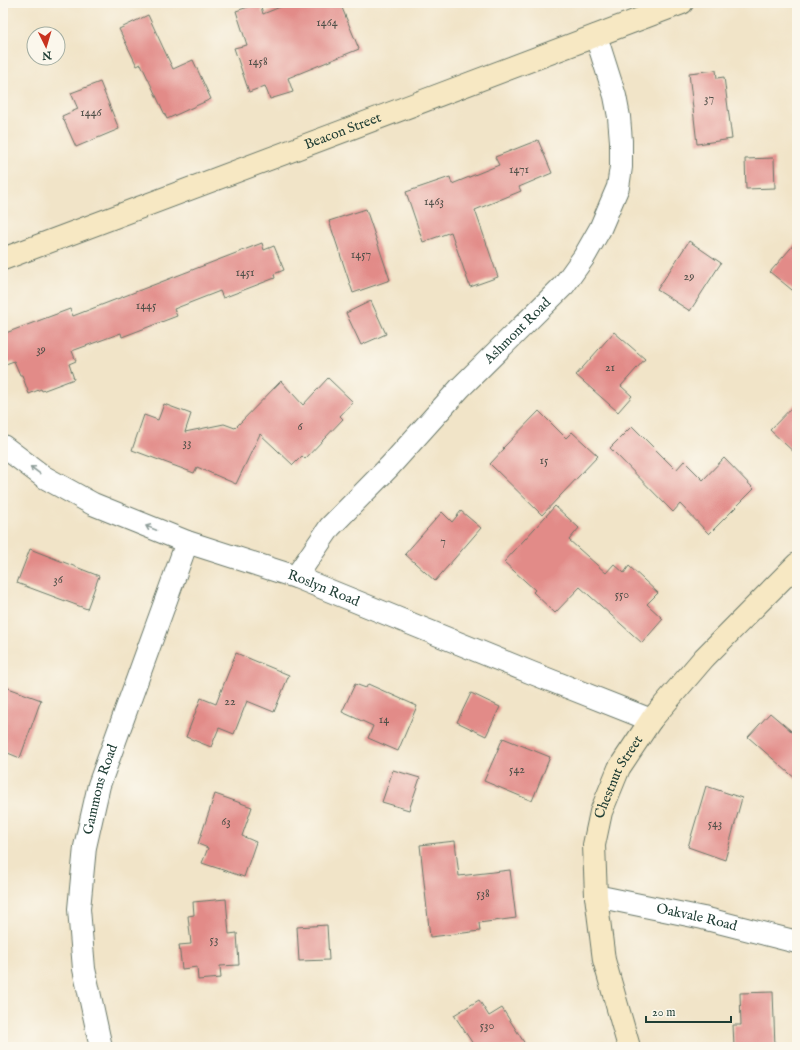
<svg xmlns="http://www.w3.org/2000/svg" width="800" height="1050" viewBox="0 0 800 1050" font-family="'IM FELL English',serif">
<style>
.building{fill:#e28b88}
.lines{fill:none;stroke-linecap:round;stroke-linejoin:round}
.minor-casing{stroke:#687768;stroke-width:24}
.secondary-casing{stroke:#687768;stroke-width:24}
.minor{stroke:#fff;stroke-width:22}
.secondary{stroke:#f7e8c3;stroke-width:22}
.oneway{stroke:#8f9e9a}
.labels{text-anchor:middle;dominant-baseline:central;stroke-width:3;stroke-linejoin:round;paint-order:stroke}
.number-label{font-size:12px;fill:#505049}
.street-label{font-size:14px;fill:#1f3d34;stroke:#fbf7ec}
</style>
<rect width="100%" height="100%" fill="#fbf7ec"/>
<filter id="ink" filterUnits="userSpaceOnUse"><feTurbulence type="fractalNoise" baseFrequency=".025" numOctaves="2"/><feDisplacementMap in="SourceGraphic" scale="8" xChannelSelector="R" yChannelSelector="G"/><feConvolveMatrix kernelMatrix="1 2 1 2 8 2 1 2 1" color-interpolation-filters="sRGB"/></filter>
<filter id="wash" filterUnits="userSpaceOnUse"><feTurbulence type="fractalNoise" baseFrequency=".012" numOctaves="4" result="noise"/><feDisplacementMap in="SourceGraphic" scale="16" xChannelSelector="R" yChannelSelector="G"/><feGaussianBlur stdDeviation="0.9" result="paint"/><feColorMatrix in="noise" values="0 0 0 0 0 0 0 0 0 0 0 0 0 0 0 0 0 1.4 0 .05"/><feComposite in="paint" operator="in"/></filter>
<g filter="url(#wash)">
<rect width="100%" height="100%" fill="#f1e4c8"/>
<g id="blocks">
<path class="building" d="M 260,3 L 263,14 L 290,3 L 340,3 L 359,49 L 288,78 L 293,92 L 270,99 L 265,86 L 249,92 L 234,48 L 247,45 L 236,11 Z
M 148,15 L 173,69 L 193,60 L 211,99 L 167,119 L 141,64 L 137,66 L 119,29 Z
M 716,70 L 717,78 L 724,77 L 732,139 L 697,144 L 689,73 Z
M 100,82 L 119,129 L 76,147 L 62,116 L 78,109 L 71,93 Z
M 538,140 L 552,173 L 519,187 L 521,191 L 475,210 L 498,277 L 470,287 L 451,232 L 423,242 L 406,192 L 450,177 L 452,184 L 499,165 L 495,157 Z
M 774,158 L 775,188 L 746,189 L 745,159 Z
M 366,209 L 390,280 L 353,293 L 329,221 Z
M 689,241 L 721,263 L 690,311 L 657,290 Z
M 797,241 L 797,294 L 770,272 Z
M 262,243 L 264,250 L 274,246 L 284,270 L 274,274 L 275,278 L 223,298 L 220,291 L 174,309 L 177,316 L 122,337 L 121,333 L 72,351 L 76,361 L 69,364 L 74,379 L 42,391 L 41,389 L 29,394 L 22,375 L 20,375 L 14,361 L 3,365 L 3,334 L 70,309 L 73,316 Z
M 371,301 L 386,334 L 361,345 L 346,313 Z
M 614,332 L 645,359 L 621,386 L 632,396 L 618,412 L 576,375 Z
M 328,378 L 353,402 L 340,416 L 343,419 L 305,459 L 302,456 L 293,465 L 260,434 L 236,484 L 197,467 L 194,473 L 132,450 L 144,415 L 158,420 L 164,404 L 191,414 L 185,432 L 224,424 L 235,428 L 281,381 L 303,405 Z
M 797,402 L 797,455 L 770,430 Z
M 539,411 L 566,438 L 572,432 L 598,456 L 542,515 L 490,464 L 504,449 L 503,448 Z
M 632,426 L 676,470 L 684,461 L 703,480 L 724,458 L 754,489 L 709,534 L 680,504 L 673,512 L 610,448 Z
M 555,506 L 579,528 L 569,540 L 606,573 L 614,564 L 624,573 L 629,566 L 658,593 L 647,604 L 663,619 L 642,643 L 580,587 L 555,613 L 533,592 L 535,590 L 504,562 Z
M 461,511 L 481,528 L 435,581 L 405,554 L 442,512 L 452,522 Z
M 30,549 L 99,576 L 87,609 L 17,583 Z
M 236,653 L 289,675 L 274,712 L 247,701 L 234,734 L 219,728 L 211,747 L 186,737 L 201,698 L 216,704 Z
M 355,684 L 366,688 L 368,684 L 417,706 L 398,751 L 368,738 L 373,726 L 342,712 Z
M 3,686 L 41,700 L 20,758 L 3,751 Z
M 471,693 L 500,707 L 486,736 L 457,722 Z
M 770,713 L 797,736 L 797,780 L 748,737 Z
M 503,738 L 550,757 L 532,801 L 484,781 Z
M 393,770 L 420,778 L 409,810 L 382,802 Z
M 706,786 L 742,798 L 725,860 L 688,847 Z
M 215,794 L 252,807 L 242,836 L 256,842 L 244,877 L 202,863 L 208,848 L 198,844 Z
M 455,841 L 459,876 L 510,870 L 516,918 L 479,923 L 480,931 L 430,937 L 420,845 Z
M 226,899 L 229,934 L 237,933 L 239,965 L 220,966 L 221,978 L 198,980 L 197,967 L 182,969 L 179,945 L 191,944 L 188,916 L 194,915 L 193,902 Z
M 327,925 L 329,960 L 299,961 L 297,927 Z
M 773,992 L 775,1047 L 734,1047 L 733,1025 L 741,1025 L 740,993 Z
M 479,1000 L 489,1016 L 502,1008 L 527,1047 L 475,1047 L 454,1015 Z"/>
</g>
</g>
<g filter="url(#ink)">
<use href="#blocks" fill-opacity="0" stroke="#687768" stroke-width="1"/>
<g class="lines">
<g class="minor-casing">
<g id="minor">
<path id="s1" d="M 3,446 L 44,477 L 93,504 L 187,542 L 296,577 L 532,673 L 651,720"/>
<path id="s2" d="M 296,577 L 330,527 L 389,467 L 460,388 L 564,285 L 584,257 L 600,229 L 618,187 L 621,167 L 621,141 L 619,117 L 615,96 L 596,36"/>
<path id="s3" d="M 596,896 L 703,918 L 797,942"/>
<path id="s4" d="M 101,1047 L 84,969 L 79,909 L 85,847 L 99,785 L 187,542"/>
</g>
</g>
<g class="secondary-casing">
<g id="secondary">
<path id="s5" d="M 3,259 C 229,174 456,89 682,3"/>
<path id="s6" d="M 629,1047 L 604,960 L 596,896 L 594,845 L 601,812 L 619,768 L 651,720 L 704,658 L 797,564"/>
</g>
</g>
<use href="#minor" class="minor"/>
<use href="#secondary" class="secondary"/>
</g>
<defs><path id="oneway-shaft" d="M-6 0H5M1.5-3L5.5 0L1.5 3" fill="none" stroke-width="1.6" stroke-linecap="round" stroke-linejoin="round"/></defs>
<g class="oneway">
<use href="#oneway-shaft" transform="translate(35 470) rotate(-143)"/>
<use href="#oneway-shaft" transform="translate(151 528) rotate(-158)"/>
</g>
</g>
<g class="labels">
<g class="number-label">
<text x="327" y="22">1464</text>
<text x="258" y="61">1458</text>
<text x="709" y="98">37</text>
<text x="91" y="112">1446</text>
<text x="519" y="169">1471</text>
<text x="434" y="201">1463</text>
<text x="361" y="254">1457</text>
<text x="245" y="272">1451</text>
<text x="689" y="276">29</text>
<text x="146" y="305">1445</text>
<text x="41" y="349">39</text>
<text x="610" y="367">21</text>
<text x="300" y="426">6</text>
<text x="187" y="442">33</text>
<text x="544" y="460">15</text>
<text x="443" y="541">7</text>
<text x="58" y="579">36</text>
<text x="622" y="594">550</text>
<text x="230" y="701">22</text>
<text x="384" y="719">14</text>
<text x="517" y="769">542</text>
<text x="226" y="821">63</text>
<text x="715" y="823">543</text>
<text x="483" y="893">538</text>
<text x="214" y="939">53</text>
<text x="487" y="1025">530</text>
</g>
<g class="street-label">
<text stroke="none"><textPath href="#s5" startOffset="363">Beacon Street</textPath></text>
<text stroke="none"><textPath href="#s2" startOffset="332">Ashmont Road</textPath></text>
<text stroke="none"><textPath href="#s1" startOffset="353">Roslyn Road</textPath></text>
<text stroke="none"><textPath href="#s6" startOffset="279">Chestnut Street</textPath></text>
<text stroke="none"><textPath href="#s4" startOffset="262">Gammons Road</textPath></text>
<text stroke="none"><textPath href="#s3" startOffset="103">Oakvale Road</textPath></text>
</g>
</g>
<rect width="800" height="1050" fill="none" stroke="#fbf7ec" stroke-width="16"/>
<g transform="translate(46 46) rotate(175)"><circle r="19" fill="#fbf7ec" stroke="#a3ada2"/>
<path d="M0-3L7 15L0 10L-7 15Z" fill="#c8321e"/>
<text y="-6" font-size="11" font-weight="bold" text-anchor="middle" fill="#1f3d34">N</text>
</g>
<path d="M646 1016v6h85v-6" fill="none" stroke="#1f3d34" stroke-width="2"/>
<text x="652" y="1016" font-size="12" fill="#1f3d34" stroke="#fbf7ec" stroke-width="3" paint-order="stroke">20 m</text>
</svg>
